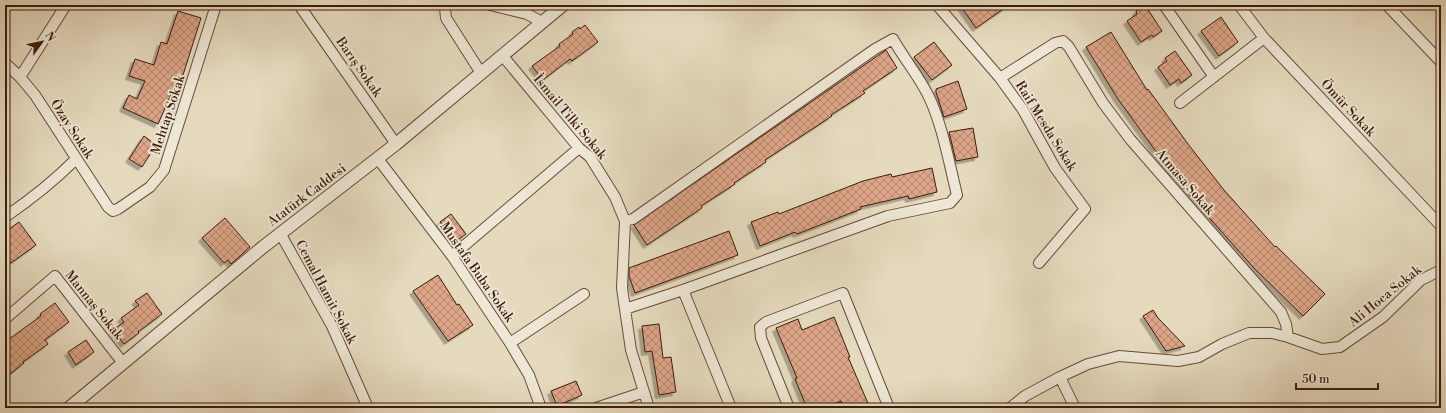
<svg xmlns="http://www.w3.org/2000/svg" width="1446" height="413" viewBox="0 0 1446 413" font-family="'Libre Bodoni',serif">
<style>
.building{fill:url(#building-cross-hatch);stroke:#3d1b0c;filter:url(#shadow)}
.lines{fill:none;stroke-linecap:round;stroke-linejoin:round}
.minor-casing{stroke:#674b38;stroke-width:12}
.tertiary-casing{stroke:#674b38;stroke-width:14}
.minor{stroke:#eee7d5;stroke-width:10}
.tertiary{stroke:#eee7d5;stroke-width:12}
.labels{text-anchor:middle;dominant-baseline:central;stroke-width:3.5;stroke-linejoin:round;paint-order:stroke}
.street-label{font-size:13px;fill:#3d1b0c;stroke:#eee7d5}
</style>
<defs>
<pattern id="building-cross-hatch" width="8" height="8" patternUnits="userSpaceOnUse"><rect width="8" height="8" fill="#dca587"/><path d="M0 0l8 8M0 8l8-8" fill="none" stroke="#b4866d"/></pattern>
<filter id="shadow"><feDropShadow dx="-3.5" dy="3.5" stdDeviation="0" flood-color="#0004"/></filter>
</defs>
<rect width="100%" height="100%" fill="#e5dabe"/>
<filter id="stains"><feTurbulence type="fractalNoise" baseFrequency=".005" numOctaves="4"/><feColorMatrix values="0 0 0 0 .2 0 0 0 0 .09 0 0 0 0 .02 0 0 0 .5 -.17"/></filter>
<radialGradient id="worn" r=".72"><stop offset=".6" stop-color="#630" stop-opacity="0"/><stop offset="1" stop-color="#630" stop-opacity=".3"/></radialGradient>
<path class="building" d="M 960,5 L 1009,5 L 976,28 Z
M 1145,5 L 1162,31 L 1153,37 L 1152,35 L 1141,42 L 1127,21 L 1137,14 L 1136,11 Z
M 178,11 L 201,18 L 183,75 L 186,76 L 180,93 L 173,90 L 158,124 L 123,108 L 129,95 L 137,99 L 145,81 L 129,76 L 135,59 L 154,65 L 161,42 L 167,44 Z
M 1221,17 L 1238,42 L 1219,56 L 1201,31 Z
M 585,25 L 598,42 L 572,61 L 570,59 L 543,80 L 532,66 L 560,46 L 559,44 L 573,34 L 572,32 L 579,27 L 580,29 Z
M 1111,32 L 1147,90 L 1148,89 L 1188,144 L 1224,190 L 1275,247 L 1276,246 L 1325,294 L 1303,316 L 1254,268 L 1195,202 L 1165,164 L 1118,99 L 1086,47 Z
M 934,42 L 952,65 L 932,80 L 914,57 Z
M 886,50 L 897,68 L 863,91 L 865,93 L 831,115 L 832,116 L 765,160 L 766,162 L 734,183 L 735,184 L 701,206 L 702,208 L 647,245 L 634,225 Z
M 1175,51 L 1192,75 L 1181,83 L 1179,79 L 1170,85 L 1158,67 L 1167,61 L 1165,58 Z
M 958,81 L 967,109 L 944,117 L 936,92 L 936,89 Z
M 973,128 L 978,157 L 956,161 L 949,132 Z
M 144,136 L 156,145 L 142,167 L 129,159 Z
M 932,168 L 937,192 L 909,199 L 908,196 L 860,207 L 861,209 L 797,234 L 795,232 L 760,246 L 751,222 L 778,212 L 779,214 L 863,181 L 891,174 L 892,177 Z
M 451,214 L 466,234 L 455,242 L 440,222 Z
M 225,218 L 250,247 L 231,264 L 228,260 L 224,263 L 202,238 Z
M 19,222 L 36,245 L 11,263 L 5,255 L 5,232 Z
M 729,231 L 738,255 L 635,293 L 629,276 L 629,268 Z
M 438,275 L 457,305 L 459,304 L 473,325 L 448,341 L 413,291 Z
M 147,293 L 162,314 L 138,332 L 139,333 L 124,344 L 113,330 L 124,322 L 121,318 L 139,305 L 135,301 Z
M 55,303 L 69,322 L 45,340 L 48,344 L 23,362 L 24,363 L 9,375 L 5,370 L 5,342 L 41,316 L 40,314 Z
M 1153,310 L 1158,318 L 1185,346 L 1166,351 L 1143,316 Z
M 834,317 L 850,357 L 848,357 L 870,408 L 844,408 L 841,401 L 824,408 L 807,408 L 795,379 L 797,378 L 776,328 L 798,319 L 802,330 Z
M 659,324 L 663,358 L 671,357 L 676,392 L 659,395 L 652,351 L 645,352 L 642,326 Z
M 86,340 L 94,352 L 76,365 L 68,352 Z
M 576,381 L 582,395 L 557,406 L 551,391 Z"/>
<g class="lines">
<g class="minor-casing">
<path id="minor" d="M 299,5 L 396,144
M 446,5 L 445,8 L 446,18 L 481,73
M 490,5 L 527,14 L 542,22
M 937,5 L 1000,78 L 1023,110 L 1055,168 L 1085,209 L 1039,263
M 1164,5 L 1214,77
M 1239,5 L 1264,38 L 1441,226
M 1387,5 L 1441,62
M 502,55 L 579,148 L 590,157 L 615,197 L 625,221 L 622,288 L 625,309 L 631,350 L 649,408
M 5,63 L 20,77 L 35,95 L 108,207 L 113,211 L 118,209 L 150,187 L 164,170 L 216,5
M 20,77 L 66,5
M 1000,78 L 1055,43 L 1063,41 L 1069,47 L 1103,103 L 1130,139 L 1281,312 L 1286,324 L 1288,337
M 1180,103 L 1264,38
M 378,159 L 452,256 L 510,343 L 529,375 L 541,408
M 5,217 C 30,200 54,181 76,159
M 625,221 L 633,219 L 875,49 L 893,39 C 904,59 919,76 929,97 C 943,127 949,163 957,195 L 950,203 L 888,216 L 683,290 L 625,309
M 280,233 L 332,326 L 368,408
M 452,256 L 579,148
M 683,290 L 731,408
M 5,319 L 55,276 L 123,363
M 510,343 L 584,294
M 1060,377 L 1075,408
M 596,408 L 644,392
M 789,408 L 761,338 L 760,327 L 766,322 L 843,293 L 889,408
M 1010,408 L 1025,396 L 1060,377 L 1088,364 L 1119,356 L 1178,361 L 1199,357 L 1222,344 L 1249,333 L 1272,333 L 1288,337 L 1322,349 L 1340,347 L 1383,317 L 1421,280 L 1441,270"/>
</g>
<g class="tertiary-casing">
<path id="tertiary" d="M 69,408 L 263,247 L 396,144 L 563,5"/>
</g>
<use href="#minor" class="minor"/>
<use href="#tertiary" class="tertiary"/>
</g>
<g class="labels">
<g class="street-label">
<text transform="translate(359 67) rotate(55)">Barış Sokak</text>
<text transform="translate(1348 108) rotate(47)">Ömür Sokak</text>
<text transform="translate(168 115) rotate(-72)">Mehtap Sokak</text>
<text transform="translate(570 117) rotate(50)">İsmail Tilki Sokak</text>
<text transform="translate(1046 126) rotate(58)">Raif Mesda Sokak</text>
<text transform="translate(72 129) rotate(57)">Özay Sokak</text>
<text transform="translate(1185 182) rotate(49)">Atmasa Sokak</text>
<text transform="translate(307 195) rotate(-37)">Atatürk Caddesi</text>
<text transform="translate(477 272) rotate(55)">Mustafa Buba Sokak</text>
<text transform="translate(326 292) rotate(62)">Cemal Hamit Sokak</text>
<text transform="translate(1385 296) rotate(-39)">Ali Hoca Sokak</text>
<text transform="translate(94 305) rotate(51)">Mannaş Sokak</text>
</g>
</g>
<rect width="1446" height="413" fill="none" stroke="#e5dabe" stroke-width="20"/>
<rect x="6" y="6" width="1434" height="401" fill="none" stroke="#3d1b0c" stroke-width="2"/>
<rect x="10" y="10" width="1426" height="393" fill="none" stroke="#3d1b0c"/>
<g transform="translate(42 42) rotate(57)" stroke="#eee7d5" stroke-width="3" paint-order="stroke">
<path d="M0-3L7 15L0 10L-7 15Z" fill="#3d1b0c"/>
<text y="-6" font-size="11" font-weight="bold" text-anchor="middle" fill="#3d1b0c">N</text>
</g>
<path d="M1296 383v6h82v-6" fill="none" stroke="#3d1b0c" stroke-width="2"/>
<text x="1302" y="383" font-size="12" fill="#3d1b0c" stroke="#eee7d5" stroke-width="3" paint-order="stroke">50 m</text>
<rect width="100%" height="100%" filter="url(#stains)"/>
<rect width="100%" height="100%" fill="url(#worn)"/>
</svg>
